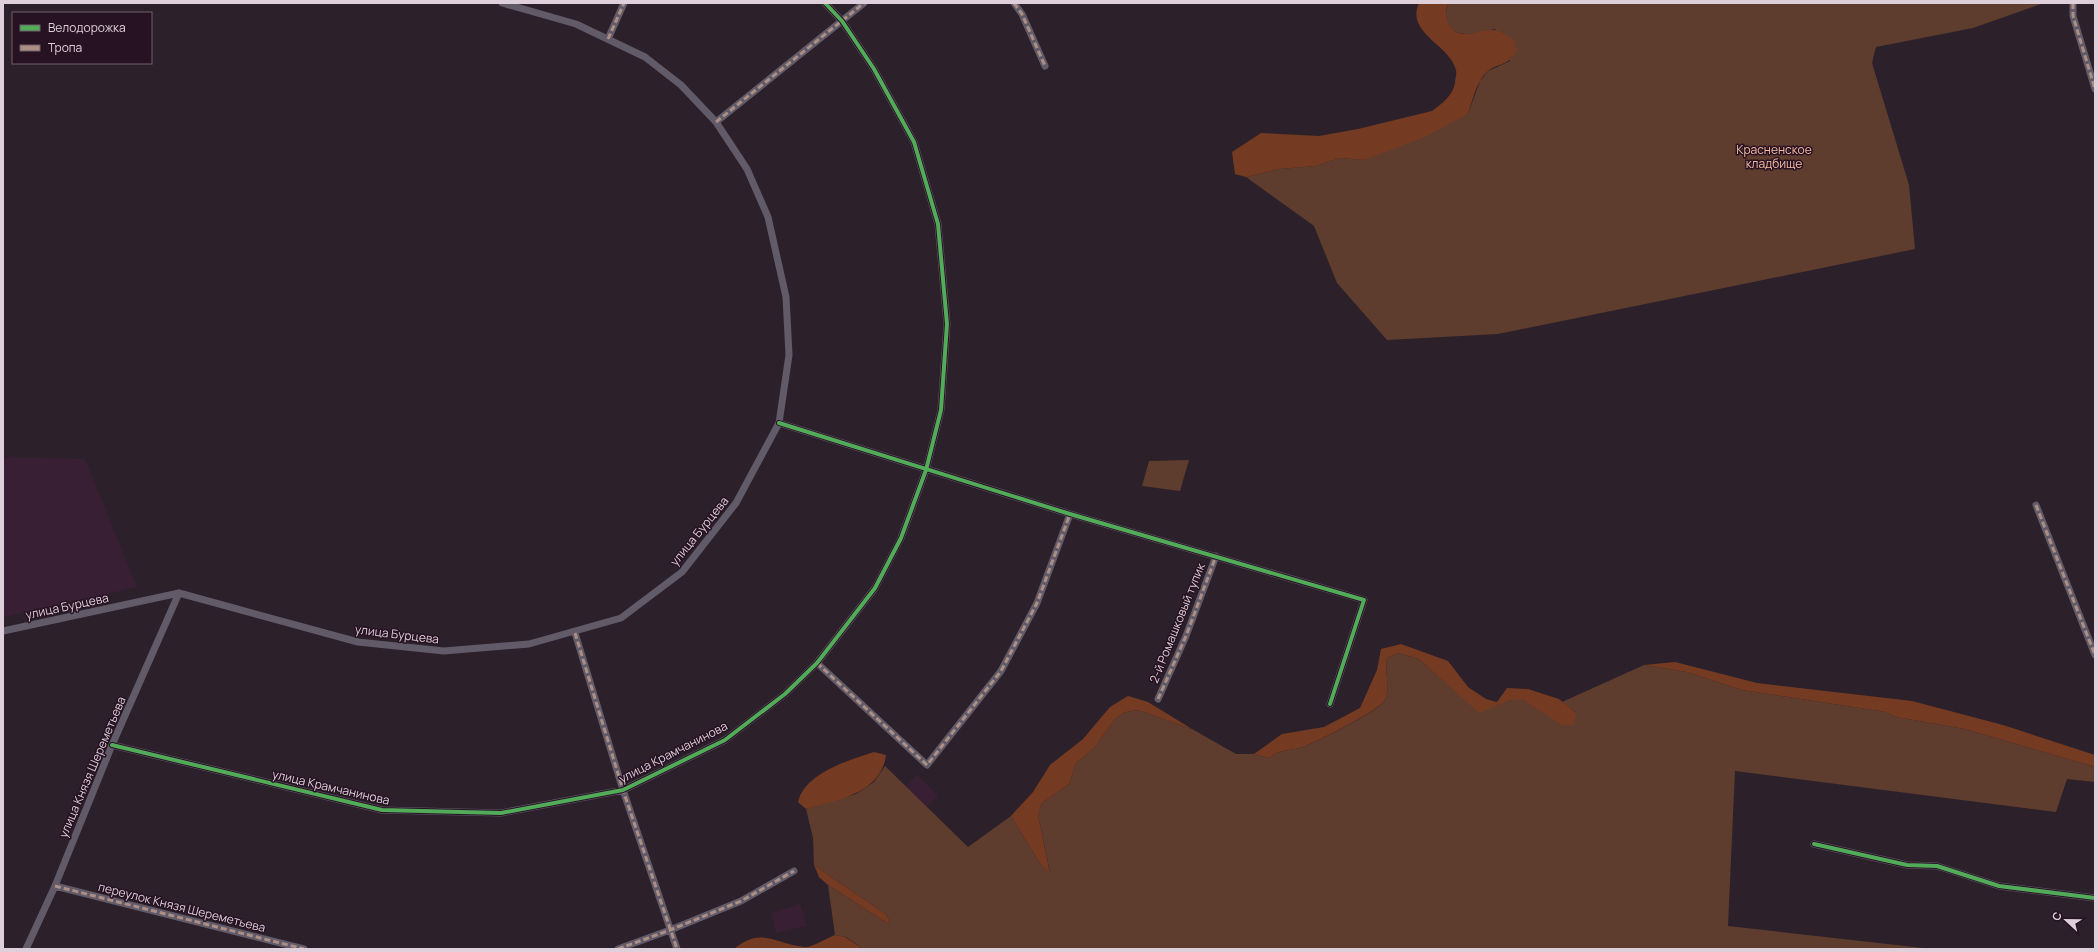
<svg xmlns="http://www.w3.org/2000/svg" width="2098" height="952" viewBox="0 0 2098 952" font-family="Manrope,sans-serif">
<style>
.built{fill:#391f34}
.green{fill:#5e3c2e}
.forest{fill:#743b22}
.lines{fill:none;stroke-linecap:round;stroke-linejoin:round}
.minor{stroke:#615a69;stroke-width:7}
.quiet{stroke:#ac8f84;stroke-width:3;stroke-dasharray:6 3;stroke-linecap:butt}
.cycleway-casing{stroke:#271223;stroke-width:6}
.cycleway{stroke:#51ab58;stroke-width:4}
.labels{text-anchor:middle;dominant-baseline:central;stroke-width:3;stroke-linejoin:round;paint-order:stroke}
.park-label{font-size:12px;fill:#f6bba1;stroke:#271223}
.street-label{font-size:12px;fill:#decfda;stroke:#271223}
</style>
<rect width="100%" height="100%" fill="#2c212a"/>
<path class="built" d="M 3,457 L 85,459 L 137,587 L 3,617 Z
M 917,775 L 938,795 L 925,808 L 905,788 Z
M 800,904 L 806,926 L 776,933 L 772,913 Z"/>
<path class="green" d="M 1449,3 L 2044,3 L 1973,28 L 1876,47 L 1872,63 L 1909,185 L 1915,249 L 1498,334 L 1387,340 L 1337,283 L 1314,226 L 1246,177 L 1279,169 L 1316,166 L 1340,158 L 1364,160 L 1468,114 L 1480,81 L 1488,71 L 1510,61 L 1495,29 C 1478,32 1456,42 1447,21 C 1445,16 1446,8 1449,3 Z
M 1189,460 L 1180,491 L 1142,486 L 1149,461 Z
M 1398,653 L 1419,659 L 1479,712 L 1511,700 L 1523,700 L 1562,724 L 1576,713 L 1562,702 L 1644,665 L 1687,672 L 1742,690 L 1886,712 L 1896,717 L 1965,729 L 2095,767 L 2095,782 L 2067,779 L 2056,812 L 1735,771 L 1728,926 L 1932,949 L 863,949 L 846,937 L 835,935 L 828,885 L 890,925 L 887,915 L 814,865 L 813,838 L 806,809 L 856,794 L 874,782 L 885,766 L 968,847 L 1011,816 L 1041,865 L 1050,872 L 1038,815 L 1042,803 L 1069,784 L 1076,763 L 1094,748 L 1116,718 L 1126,712 L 1138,710 L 1192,729 L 1236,754 L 1254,754 L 1269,758 C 1281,749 1287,751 1300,748 C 1313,744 1381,710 1385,700 C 1391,687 1384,674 1387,658 Z"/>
<path class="forest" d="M 1419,3 L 1449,3 C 1445,9 1445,17 1449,24 C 1460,43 1477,29 1494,30 C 1500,30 1508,37 1514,40 L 1517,51 C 1506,68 1498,62 1487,72 C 1476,82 1473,100 1468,114 L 1425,137 L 1364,160 L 1340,158 L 1316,166 L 1279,169 L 1246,177 L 1235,174 L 1232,152 L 1261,133 L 1319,136 L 1358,129 L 1432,111 C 1442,104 1453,95 1455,83 C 1455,79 1457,74 1456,70 C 1450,45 1405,33 1419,3 Z
M 1401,644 L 1448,661 L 1468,687 L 1486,699 L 1497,702 L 1507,688 L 1528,689 L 1559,699 L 1576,713 L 1574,725 L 1562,725 L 1523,700 L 1511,700 L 1479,713 L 1419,659 L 1398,653 L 1387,658 C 1384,674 1391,687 1385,700 C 1380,710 1313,744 1300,748 C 1287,751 1281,749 1269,758 L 1254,754 L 1282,734 L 1324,727 L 1360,708 L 1377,670 L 1381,649 Z
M 1675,662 L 1757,683 L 1912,701 L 2003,725 L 2095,755 L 2095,767 L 1965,729 L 1896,717 L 1886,712 L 1742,690 L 1687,672 L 1644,665 Z
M 1128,696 L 1148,702 L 1192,729 L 1138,710 L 1126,712 L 1116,718 L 1094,748 L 1076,763 L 1069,784 L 1042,803 L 1038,815 L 1050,873 L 1041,865 L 1011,816 L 1033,792 L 1050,765 L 1083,739 L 1110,707 Z
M 874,752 L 886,755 C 881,794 837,800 806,809 L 798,802 C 805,773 849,760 874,752 Z
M 814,865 L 887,915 L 890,925 L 828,885 L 819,877 Z
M 835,935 L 845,937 L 863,949 L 734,949 C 762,926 775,944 804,947 C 812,948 827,938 835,935 Z"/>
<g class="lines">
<path class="minor" d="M 1014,3 L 1022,14 L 1045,66
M 2073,3 L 2073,16 L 2095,89
M 608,39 L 624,3
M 716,122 L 864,3
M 779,423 L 1070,514 L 1364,600 L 1330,704
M 2036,505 L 2095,655
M 3,631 L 179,593 L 358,642 L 444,651 L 529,644 L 621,618 L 682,572 L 736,503 L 779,423 L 789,355 L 786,297 L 768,217 L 747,169 L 716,122 L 681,85 L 645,57 L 576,24 L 502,3
M 575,633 L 623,790 L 677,949
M 817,663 L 927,765 L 1001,671 L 1037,603 L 1070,514
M 1158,699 L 1186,636 L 1216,556
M 112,745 L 382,810 L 501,813 L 623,790 L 725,740 L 785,694 L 817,663 L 875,588 L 901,538 L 926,470 L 941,410 L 947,324 L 938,224 L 914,142 L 874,69 L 842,21 L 825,3
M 1814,844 L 1907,865 L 1937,866 L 1999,886 L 2095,898
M 55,886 L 304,949
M 26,949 L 55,886 L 112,745 L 179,593
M 618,949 L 670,930 L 741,901 L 794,871"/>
<path class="quiet" d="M 1014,3 L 1022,14 L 1045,66
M 2073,3 L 2073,16 L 2095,89
M 608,39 L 624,3
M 716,122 L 864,3
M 2036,505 L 2095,655
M 575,633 L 623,790 L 677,949
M 817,663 L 927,765 L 1001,671 L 1037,603 L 1070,514
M 1158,699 L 1186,636 L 1216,556
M 55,886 L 304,949
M 618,949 L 670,930 L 741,901 L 794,871"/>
<g class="cycleway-casing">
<path id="cycleway" d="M 779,423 L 1070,514 L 1364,600 L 1330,704
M 112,745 L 382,810 L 501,813 L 623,790 L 725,740 L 785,694 L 817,663 L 875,588 L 901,538 L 926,470 L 941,410 L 947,324 L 938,224 L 914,142 L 874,69 L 842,21 L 825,3
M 1814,844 L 1907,865 L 1937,866 L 1999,886 L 2095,898"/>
</g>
<use href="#cycleway" class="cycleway"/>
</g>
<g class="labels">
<g class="park-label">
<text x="1774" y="149">Красненское<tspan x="1774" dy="14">кладбище</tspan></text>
</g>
<g class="street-label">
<text transform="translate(699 531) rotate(-51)">улица Бурцева</text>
<text transform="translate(67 606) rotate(-12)">улица Бурцева</text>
<text transform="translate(1177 623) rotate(-68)">2-й Ромашковый тупик</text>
<text transform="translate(397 634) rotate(7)">улица Бурцева</text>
<text transform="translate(673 752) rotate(-27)">улица Крамчанинова</text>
<text transform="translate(92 767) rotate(-67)">улица Князя Шереметьева</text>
<text transform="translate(331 787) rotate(13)">улица Крамчанинова</text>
<text transform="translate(182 907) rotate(14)">переулок Князя Шереметьева</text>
</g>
</g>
<rect width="2098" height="952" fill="none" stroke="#decfda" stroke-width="8"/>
<rect x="12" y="12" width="140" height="52" fill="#271223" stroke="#705e6c"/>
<rect x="20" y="25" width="20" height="6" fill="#51ab58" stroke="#705e6c"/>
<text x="48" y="32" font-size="12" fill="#decfda">Велодорожка</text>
<rect x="20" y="45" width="20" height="6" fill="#ac8f84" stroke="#705e6c"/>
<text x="48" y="52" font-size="12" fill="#decfda">Тропа</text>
<g transform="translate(2066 920) rotate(292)" stroke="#271223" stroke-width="3" paint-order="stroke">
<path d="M0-3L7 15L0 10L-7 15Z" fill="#decfda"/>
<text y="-6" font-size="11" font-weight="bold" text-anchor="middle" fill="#decfda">С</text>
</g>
</svg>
